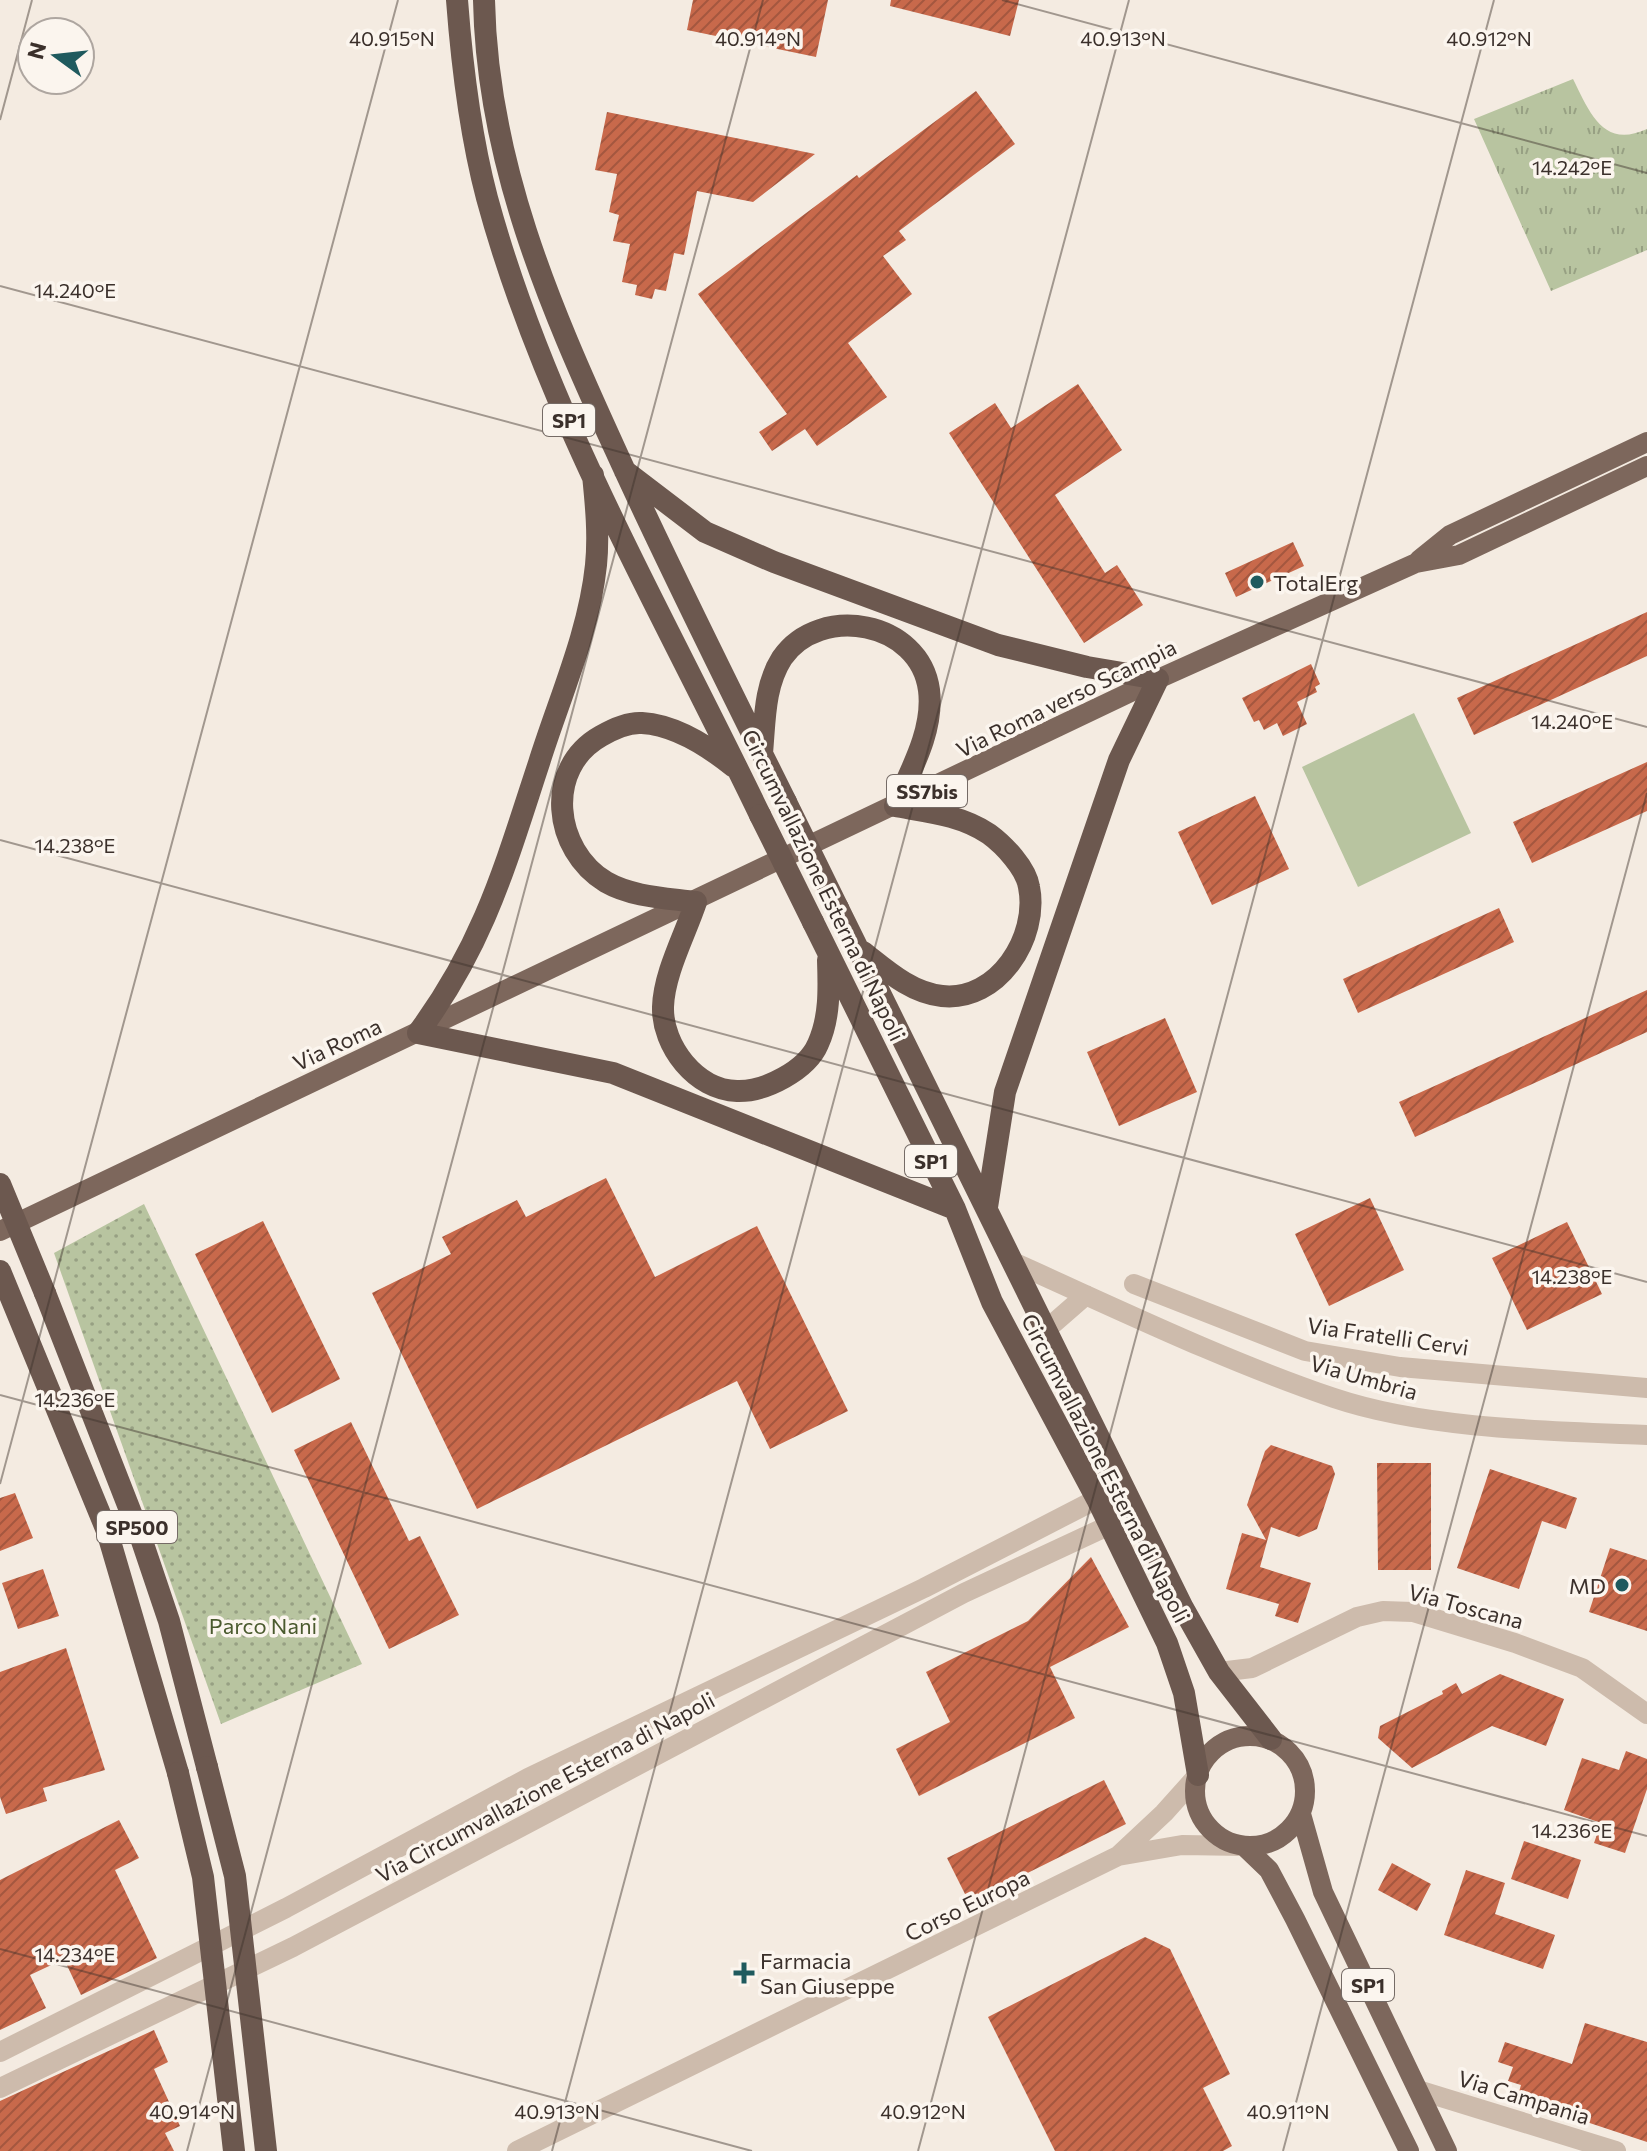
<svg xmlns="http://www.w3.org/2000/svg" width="1647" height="2151" viewBox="0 0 1647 2151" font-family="Commissioner,sans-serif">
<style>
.grass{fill:url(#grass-tufts)}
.park{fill:url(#park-dots)}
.garden{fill:#b8c4a0}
.building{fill:url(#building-hatch)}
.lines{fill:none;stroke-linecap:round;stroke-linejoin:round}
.minor{stroke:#cdbbac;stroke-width:20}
.primary{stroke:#7d675c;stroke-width:20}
.trunk{stroke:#6c584f;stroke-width:22}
.trunk-bridge{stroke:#6c584f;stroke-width:22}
.ticks{fill:none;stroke:#3b302b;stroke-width:2;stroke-opacity:0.45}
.poi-dot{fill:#1f5a5e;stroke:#fbf5ee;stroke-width:3}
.labels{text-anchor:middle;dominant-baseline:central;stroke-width:7;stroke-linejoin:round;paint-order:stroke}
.shield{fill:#fbf5ee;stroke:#756b66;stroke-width:2}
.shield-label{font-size:20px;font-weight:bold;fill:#3b302b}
.poi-label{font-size:22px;fill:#3b302b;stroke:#fbf5ee;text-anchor:start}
.street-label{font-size:22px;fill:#3b302b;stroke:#fbf5ee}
.park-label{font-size:22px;fill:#4a5a2e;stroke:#fbf5ee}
.ticks-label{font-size:20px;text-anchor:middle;fill:#3b302b;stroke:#fbf5ee;stroke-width:7;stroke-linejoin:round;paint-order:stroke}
</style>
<defs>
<pattern id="grass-tufts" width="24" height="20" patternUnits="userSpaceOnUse" patternTransform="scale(2)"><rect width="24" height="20" fill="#b8c4a0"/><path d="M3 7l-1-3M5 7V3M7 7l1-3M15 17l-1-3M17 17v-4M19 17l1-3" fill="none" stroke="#97a083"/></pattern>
<pattern id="park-dots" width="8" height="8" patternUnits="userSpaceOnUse" patternTransform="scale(2)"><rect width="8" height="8" fill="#b8c4a0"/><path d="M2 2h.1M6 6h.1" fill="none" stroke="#97a083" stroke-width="1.8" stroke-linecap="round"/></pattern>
<pattern id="building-hatch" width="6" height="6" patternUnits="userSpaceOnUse" patternTransform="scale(2)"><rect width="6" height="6" fill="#c8694b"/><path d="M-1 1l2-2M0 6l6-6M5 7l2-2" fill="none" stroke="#a4573f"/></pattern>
</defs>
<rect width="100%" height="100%" fill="#f4ebe1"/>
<path class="grass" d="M 1573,79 C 1590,113 1603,149 1647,129 L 1647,250 L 1551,291 L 1474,119 Z"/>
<path class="park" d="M 144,1204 L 362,1664 L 221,1724 L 54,1253 Z"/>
<path class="garden" d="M 1414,713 L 1471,833 L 1358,887 L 1302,767 Z"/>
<path class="building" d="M 693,0 L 828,0 L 816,57 L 687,30 Z
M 891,0 L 1019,0 L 1010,36 L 890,6 Z
M 976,91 L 1015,144 L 899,231 L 906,240 L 883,256 L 912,294 L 848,343 L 887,397 L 817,446 L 805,429 L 772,451 L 759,432 L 787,414 L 698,294 L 857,175 L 859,178 Z
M 607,112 L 815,154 L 753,202 L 697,191 L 684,255 L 674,253 L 666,291 L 655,289 L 652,299 L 635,295 L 637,285 L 622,282 L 630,244 L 613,241 L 619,215 L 609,212 L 617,174 L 595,170 Z
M 1078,384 L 1122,450 L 1055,495 L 1105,573 L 1117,565 L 1143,605 L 1084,643 L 949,433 L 995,403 L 1011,428 Z
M 1293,542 L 1304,566 L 1236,597 L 1225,573 Z
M 1647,612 L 1647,656 L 1474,735 L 1457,698 Z
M 1311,664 L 1320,684 L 1315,687 L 1317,692 L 1297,702 L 1307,724 L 1283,736 L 1277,723 L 1264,730 L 1259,720 L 1254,722 L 1242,698 Z
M 1647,762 L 1647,811 L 1532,863 L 1513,822 Z
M 1255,796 L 1289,869 L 1212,905 L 1178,832 Z
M 1499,908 L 1514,942 L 1358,1013 L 1343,979 Z
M 1647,990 L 1647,1032 L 1415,1137 L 1399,1102 Z
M 1165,1018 L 1197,1092 L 1119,1126 L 1087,1052 Z
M 606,1178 L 655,1277 L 757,1226 L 848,1411 L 770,1449 L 737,1381 L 477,1509 L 372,1293 L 451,1254 L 442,1237 L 517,1200 L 526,1217 Z
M 1370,1198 L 1404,1270 L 1329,1306 L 1295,1234 Z
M 263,1221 L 340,1379 L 272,1413 L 195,1254 Z
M 1567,1222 L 1602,1294 L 1527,1330 L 1492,1258 Z
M 351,1422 L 409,1541 L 420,1536 L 459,1615 L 389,1649 L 294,1450 Z
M 1271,1445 L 1332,1466 L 1335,1474 L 1317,1529 L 1299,1537 L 1271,1527 L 1260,1567 L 1311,1583 L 1298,1623 L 1275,1616 L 1279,1604 L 1226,1589 L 1242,1533 L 1266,1540 L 1247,1505 L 1265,1451 Z
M 1377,1463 L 1431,1463 L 1431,1570 L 1378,1570 Z
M 1490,1469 L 1577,1498 L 1566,1529 L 1542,1521 L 1519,1589 L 1457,1568 Z
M 15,1493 L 33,1538 L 0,1551 L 0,1498 Z
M 1610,1548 L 1647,1560 L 1647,1631 L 1589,1612 Z
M 1091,1557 L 1129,1627 L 1050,1667 L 1075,1718 L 919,1796 L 896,1749 L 950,1722 L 926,1672 L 1028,1621 Z
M 43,1569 L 59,1616 L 18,1629 L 2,1583 Z
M 66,1648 L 105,1770 L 43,1788 L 47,1801 L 6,1814 L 0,1797 L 0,1672 Z
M 1500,1674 L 1564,1699 L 1546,1746 L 1492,1726 L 1412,1768 L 1378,1738 L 1380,1726 L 1443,1694 L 1442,1691 L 1456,1683 L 1462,1694 Z
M 1626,1751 L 1647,1759 L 1647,1789 L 1625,1853 L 1594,1843 L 1601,1823 L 1564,1810 L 1582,1758 L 1619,1770 Z
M 1104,1780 L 1126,1824 L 969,1902 L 947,1858 Z
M 119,1820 L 139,1858 L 115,1870 L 157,1958 L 81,1995 L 64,1959 L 30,1975 L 46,2008 L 0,2030 L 0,1880 Z
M 1524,1841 L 1581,1860 L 1568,1899 L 1511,1879 Z
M 1392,1863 L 1431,1884 L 1417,1911 L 1378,1890 Z
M 1466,1870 L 1505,1883 L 1495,1914 L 1555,1935 L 1543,1969 L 1444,1935 Z
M 1145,1937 L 1170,1949 L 1230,2074 L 1203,2088 L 1232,2146 L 1223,2151 L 1055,2151 L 988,2017 Z
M 1585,2023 L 1647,2042 L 1647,2142 L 1517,2099 L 1521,2085 L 1508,2081 L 1513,2067 L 1498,2062 L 1505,2042 L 1572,2064 Z
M 154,2030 L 168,2062 L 154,2069 L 180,2126 L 165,2133 L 174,2151 L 0,2151 L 0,2101 Z"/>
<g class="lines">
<path class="minor" d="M 1015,1263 C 1120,1310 1225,1361 1334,1398 C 1426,1429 1550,1431 1647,1435
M 1134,1284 L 1305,1351 L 1400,1367 L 1647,1388
M 1047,1329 L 1086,1295
M 1219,1672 L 1252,1668 L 1357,1617 L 1383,1611 L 1413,1612 L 1515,1643 L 1582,1668 L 1647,1714
M 1118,1856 L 1182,1845 L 1244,1846
M 0,2052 L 286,1908 L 528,1778 L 924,1588 L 1097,1499
M 0,2088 L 293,1947 L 964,1593 L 1110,1525
M 1418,2090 L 1616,2151
M 517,2151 L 1118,1856 L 1164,1813 L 1198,1775"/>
<path class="primary" d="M 1419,560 L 1450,535 L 1647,442
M 0,1231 L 1158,679 L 1416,563 L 1459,555 L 1647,466
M1195 1791a55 55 0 1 1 110 0a55 55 0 1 1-110 0Z
M 1301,1814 L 1323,1892 L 1447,2151
M 1244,1846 L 1269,1870 L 1295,1919 L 1409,2151"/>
<path class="trunk" d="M 457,0 C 462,66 470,134 487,198 C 545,412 664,615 760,815
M 484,0 C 487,161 549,305 615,449 C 669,568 728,685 786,802
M 625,471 L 705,532 L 774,562 L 998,645 L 1087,667 L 1158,679 L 1119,760 L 1005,1092 L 987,1207
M 593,475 C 596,505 599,535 596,565 C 589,633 559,699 539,763 C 505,866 484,944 418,1033 L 613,1073 L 955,1209
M 762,753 C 765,721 764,686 782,658 C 820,603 920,621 929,690 C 934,730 911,770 895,806 C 928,812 961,815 989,834 C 1004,845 1026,868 1029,887 C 1039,937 998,1002 942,996 C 911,993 886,970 863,952
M 734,767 C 708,746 676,725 642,723 C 628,722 613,729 601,736 C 544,768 553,850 606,882 C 632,897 667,898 696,902 C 685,935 664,973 663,1007 C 662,1046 696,1090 737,1091 C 765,1092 807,1070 818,1044 C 830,1018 829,988 828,960
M 838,908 L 1183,1608 L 1219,1672 L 1271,1739
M 813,922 L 955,1209 L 992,1302 L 1097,1499 L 1167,1643 L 1184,1693 L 1198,1775
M 0,1271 L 107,1531 L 178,1773
M 45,1293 L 142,1541 L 169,1621 L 207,1767"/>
<path class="trunk-bridge" d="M 786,802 L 838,908
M 760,815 L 813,922
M 0,1184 L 45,1293
M 207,1767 L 235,1876 L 266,2151
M 178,1773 L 203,1877 L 234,2151"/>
</g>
<path class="ticks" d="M 1002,0 L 1647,173M 0,120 L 32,0M 0,286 L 1647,727M 0,840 L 1647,1282M 0,1395 L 1647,1836M 0,1484 L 398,0M 0,1949 L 752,2151M 187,2151 L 763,0M 552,2151 L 1129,0M 918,2151 L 1494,0M 1283,2151 L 1647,793"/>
<g class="poi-dot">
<circle cx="1257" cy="582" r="8"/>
<circle cx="1622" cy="1585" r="8"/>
<path d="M740 1961h8v8h8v8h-8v8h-8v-8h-8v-8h8z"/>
</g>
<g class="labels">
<g class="shield">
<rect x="543" y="404" width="52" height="32" rx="6"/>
<rect x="887" y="775" width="80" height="32" rx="6"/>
<rect x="905" y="1145" width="52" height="32" rx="6"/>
<rect x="97" y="1511" width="80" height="32" rx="6"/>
<rect x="1342" y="1969" width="52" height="32" rx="6"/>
</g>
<g class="shield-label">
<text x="569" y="420">SP1</text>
<text x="927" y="791">SS7bis</text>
<text x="931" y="1161">SP1</text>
<text x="137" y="1527">SP500</text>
<text x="1368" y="1985">SP1</text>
</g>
<g class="poi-label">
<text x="1273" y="582">TotalErg</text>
<text x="1606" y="1585" text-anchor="end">MD</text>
<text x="760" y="1960">Farmacia<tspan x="760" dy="25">San Giuseppe</tspan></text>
</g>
<g class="street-label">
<text transform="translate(1066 698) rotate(-26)">Via Roma verso Scampia</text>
<text transform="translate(824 885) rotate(64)">Circumvallazione Esterna di Napoli</text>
<text transform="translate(337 1044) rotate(-25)">Via Roma</text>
<text transform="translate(1388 1336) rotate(8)">Via Fratelli Cervi</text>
<text transform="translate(1364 1377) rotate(16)">Via Umbria</text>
<text transform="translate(1106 1468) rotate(63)">Circumvallazione Esterna di Napoli</text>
<text transform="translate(1466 1606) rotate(15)">Via Toscana</text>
<text transform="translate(545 1787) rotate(-28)">Via Circumvallazione Esterna di Napoli</text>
<text transform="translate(967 1905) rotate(-26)">Corso Europa</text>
<text transform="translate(1524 2097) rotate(17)">Via Campania</text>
</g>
<g class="park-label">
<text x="263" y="1625">Parco Nani</text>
</g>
</g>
<g class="ticks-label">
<text x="392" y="46">40.915°N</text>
<text x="758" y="46">40.914°N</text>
<text x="1123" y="46">40.913°N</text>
<text x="1489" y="46">40.912°N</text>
<text x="1572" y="175">14.242°E</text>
<text x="75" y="298">14.240°E</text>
<text x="1572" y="729">14.240°E</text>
<text x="75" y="853">14.238°E</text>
<text x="1572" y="1284">14.238°E</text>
<text x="75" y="1407">14.236°E</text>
<text x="1572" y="1838">14.236°E</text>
<text x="75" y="1962">14.234°E</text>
<text x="192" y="2119">40.914°N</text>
<text x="557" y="2119">40.913°N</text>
<text x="923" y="2119">40.912°N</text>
<text x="1288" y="2119">40.911°N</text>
</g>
<g transform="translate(56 56) rotate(285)"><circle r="38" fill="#fbf5ee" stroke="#aea6a0" stroke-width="2"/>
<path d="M0-6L14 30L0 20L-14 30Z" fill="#1f5a5e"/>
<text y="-12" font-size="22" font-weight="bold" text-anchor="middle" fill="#3b302b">N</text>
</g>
</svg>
